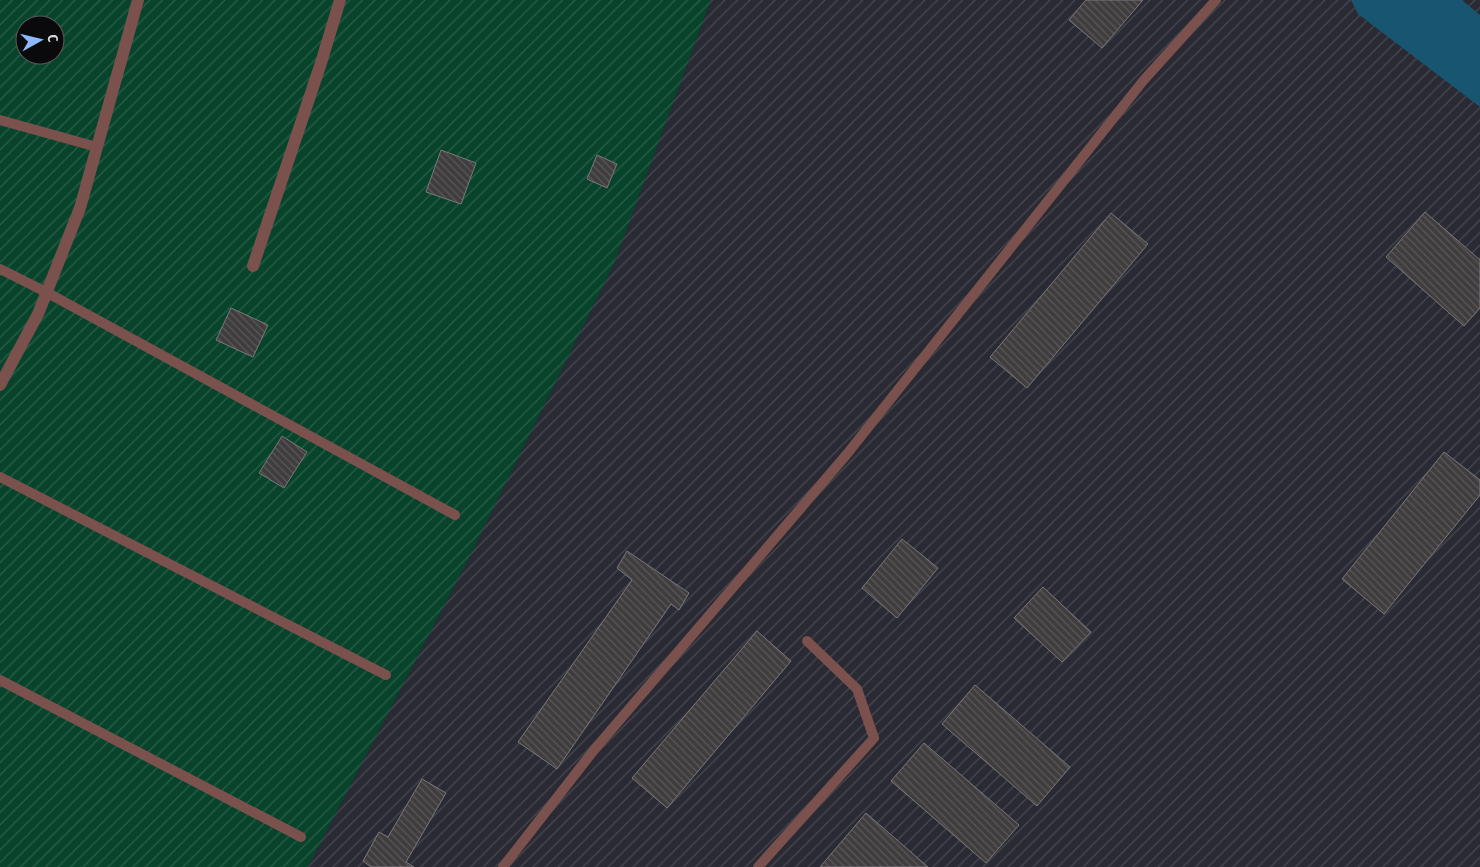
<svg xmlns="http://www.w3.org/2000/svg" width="1480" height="867" viewBox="0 0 1480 867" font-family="'Fira Sans Condensed',sans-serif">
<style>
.industrial{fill:url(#industrial-furrows)}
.garden{fill:url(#garden-furrows);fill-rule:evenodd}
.water{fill:#185570}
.building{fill:url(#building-back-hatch);stroke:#7c797c}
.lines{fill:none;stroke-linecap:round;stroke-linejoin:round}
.service{stroke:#7a514d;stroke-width:10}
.minor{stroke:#7a514d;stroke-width:12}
</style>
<defs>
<pattern id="industrial-furrows" width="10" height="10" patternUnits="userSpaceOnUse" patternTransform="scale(1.25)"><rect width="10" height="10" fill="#292a33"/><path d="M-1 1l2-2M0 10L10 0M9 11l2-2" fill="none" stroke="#474850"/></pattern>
<pattern id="garden-furrows" width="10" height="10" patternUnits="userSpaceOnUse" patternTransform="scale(1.25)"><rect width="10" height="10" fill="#08442b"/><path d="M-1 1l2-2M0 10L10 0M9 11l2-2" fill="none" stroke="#2b5e49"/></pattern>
<pattern id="building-back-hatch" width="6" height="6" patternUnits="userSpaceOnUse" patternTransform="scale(1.25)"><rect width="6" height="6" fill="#403d3f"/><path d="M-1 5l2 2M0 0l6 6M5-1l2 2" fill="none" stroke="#5b585a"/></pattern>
</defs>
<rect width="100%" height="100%" fill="#202124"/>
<path class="industrial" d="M 711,0 L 1480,0 L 1480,867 L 308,867 L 468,560 L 614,264 Z"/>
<path class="garden" d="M 0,0 L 711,0 L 614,264 L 468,560 L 308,867 L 0,867 ZM 25,25 L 55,25 L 55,55 L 25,55 Z"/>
<path class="water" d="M 1351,0 L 1462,0 L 1480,15 L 1480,107 L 1358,14 Z"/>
<path class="building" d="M 1086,0 L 1143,0 L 1102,48 L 1069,20 Z
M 441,150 L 476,163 L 461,204 L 426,192 Z
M 597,155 L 617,164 L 607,188 L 587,179 Z
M 1425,212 L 1480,260 L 1480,308 L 1464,326 L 1386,257 Z
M 1111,213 L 1148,244 L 1027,388 L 990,357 Z
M 231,308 L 268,325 L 253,357 L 216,340 Z
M 282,436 L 307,452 L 284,488 L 259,473 Z
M 1444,452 L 1480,480 L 1480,495 L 1384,614 L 1342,579 Z
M 902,539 L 938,568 L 897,618 L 862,588 Z
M 627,551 L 689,593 L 679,610 L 671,604 L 557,769 L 518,742 L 632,580 L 617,568 Z
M 1043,587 L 1091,632 L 1062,662 L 1014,618 Z
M 757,631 L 791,661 L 667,808 L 632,778 Z
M 975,685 L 1070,767 L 1037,806 L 942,724 Z
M 924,743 L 1019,825 L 986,863 L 891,781 Z
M 422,779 L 446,793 L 406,862 L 414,867 L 371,867 L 363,861 L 379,832 L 388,837 Z
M 866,813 L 928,867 L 820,867 Z"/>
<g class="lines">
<path class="service" d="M 0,120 L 97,147
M 0,269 L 46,292 L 455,515
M 0,477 L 386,675
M 0,680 L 301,837
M 503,867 L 594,750 L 847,454 L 1143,81 L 1216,0
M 758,867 L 874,738 L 857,689 L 807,641"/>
<path class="minor" d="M 253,266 L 321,63 L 340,0
M 0,385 L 38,314 L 80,208 L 138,0"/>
</g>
<g transform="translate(40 40) rotate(82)"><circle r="24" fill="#0a0a0c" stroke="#5b5b5d"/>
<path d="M0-4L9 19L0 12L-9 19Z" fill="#8cb9fc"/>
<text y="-8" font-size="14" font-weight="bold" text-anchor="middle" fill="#d5d5d7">С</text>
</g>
</svg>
